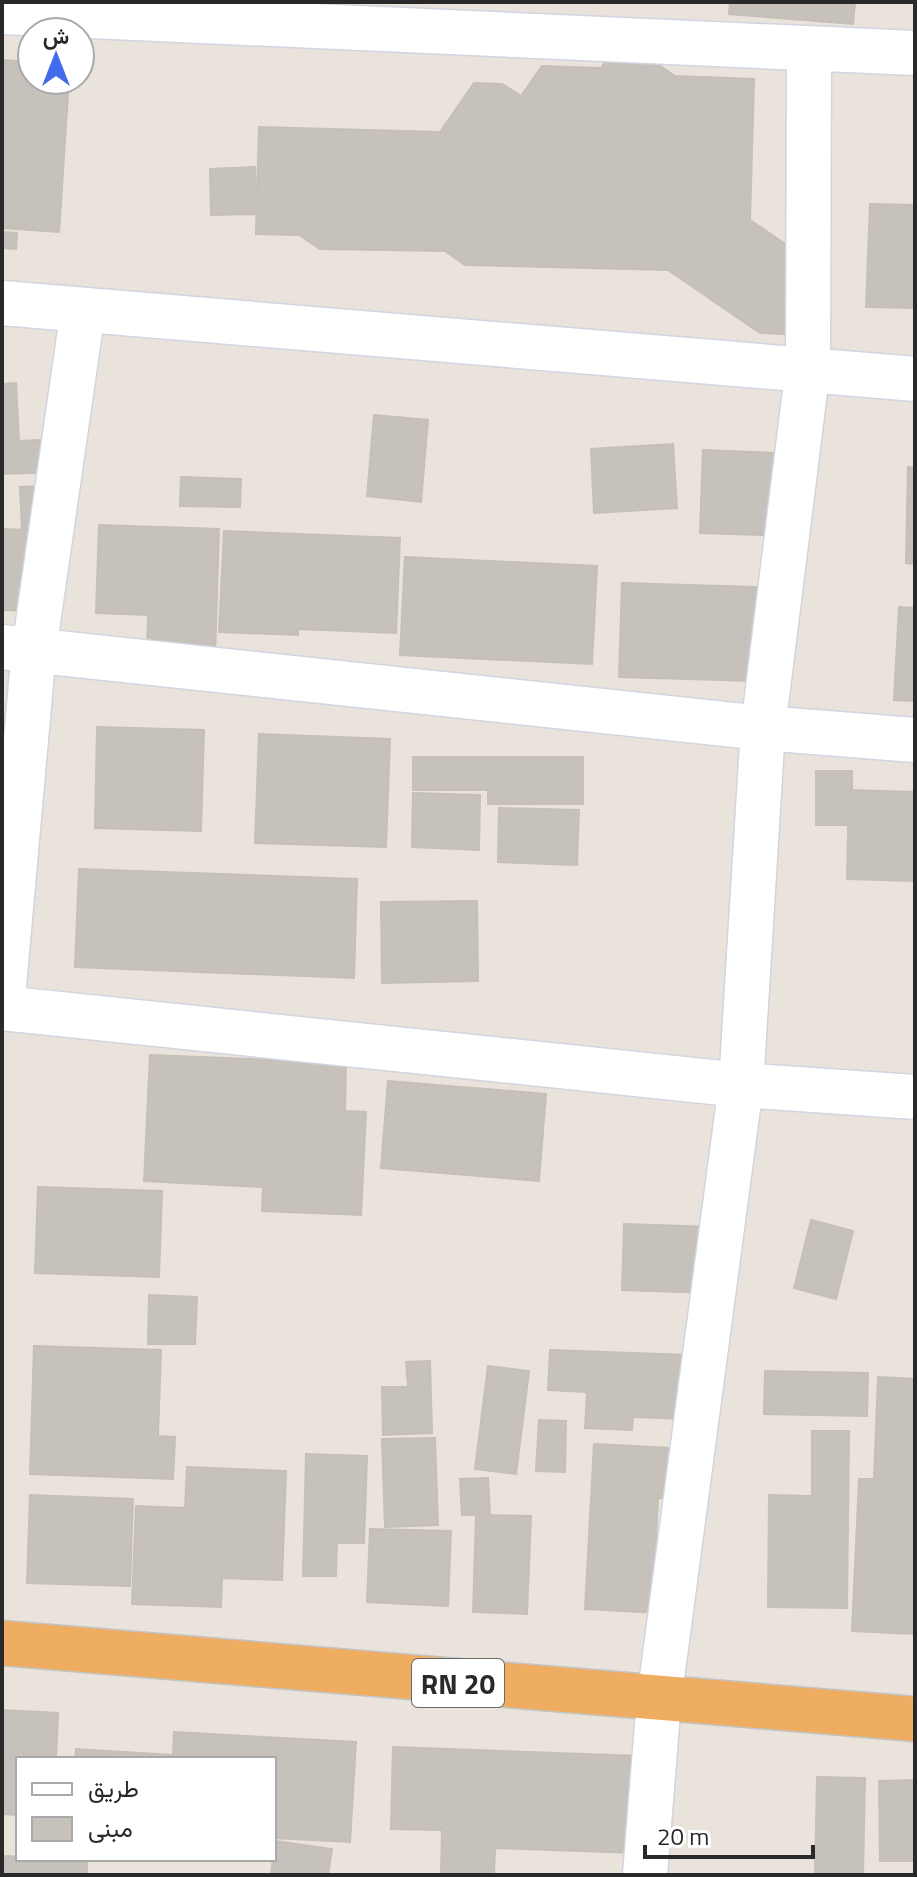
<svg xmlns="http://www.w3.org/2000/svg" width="917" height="1877" viewBox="0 0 917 1877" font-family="'Titillium Web',Vazirmatn,sans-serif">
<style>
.building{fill:#c6c1ba;stroke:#c5bfb5;stroke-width:2}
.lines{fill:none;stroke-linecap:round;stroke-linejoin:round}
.minor-casing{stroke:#d1d4e1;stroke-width:47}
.tertiary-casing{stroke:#d1d4e1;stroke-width:47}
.trunk-casing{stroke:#c3c3c3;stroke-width:47}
.minor{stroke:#fff;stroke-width:44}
.tertiary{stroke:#fff;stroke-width:44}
.trunk{stroke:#eead60;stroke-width:44}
.labels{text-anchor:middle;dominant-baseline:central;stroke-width:6;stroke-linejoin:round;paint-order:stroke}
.shield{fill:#fff;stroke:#696969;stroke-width:2}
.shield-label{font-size:28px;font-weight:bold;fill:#292929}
</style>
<rect width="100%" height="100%" fill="#eae3db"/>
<path class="building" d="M 730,2 L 855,2 L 853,24 L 729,14 Z
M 621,39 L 675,76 L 754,79 L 750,220 L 803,256 L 802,335 L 760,333 L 668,270 L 465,265 L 445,251 L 320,249 L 299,235 L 256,234 L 259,127 L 440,132 L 474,83 L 502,84 L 521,96 L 542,66 L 601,68 Z
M 2,60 L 32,62 L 32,80 L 69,80 L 59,232 L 2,228 Z
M 255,167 L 256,214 L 211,215 L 210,169 Z
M 870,204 L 915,205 L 915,308 L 866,307 Z
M 2,232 L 17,233 L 16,249 L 2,248 Z
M 16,383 L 19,441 L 60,439 L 62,472 L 2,474 L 2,384 Z
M 374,415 L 428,420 L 421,502 L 367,496 Z
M 673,444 L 677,508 L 594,513 L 591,449 Z
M 703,450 L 802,454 L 799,536 L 700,533 Z
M 908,467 L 915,468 L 915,564 L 906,563 Z
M 181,477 L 241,479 L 240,507 L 180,506 Z
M 53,486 L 55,529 L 22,530 L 20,487 Z
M 99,525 L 219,529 L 215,657 L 147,654 L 148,615 L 96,613 Z
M 2,529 L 55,531 L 53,611 L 2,610 Z
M 224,531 L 400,538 L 396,633 L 298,629 L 298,635 L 219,632 Z
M 405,557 L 597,566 L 592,664 L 400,655 Z
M 622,583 L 788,588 L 785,682 L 619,677 Z
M 899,607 L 915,608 L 915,701 L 894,700 Z
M 97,727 L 204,730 L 201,831 L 95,828 Z
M 259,734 L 390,739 L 386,847 L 255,843 Z
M 413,757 L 583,757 L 583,804 L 488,804 L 488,790 L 413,790 Z
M 816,771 L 852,771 L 852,825 L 816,825 Z
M 849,790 L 915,792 L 915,881 L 847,879 Z
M 413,793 L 480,795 L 479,850 L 412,847 Z
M 499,808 L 579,810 L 577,865 L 498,862 Z
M 79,869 L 357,879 L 354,978 L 75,967 Z
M 477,901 L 478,981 L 382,983 L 381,902 Z
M 150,1055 L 346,1063 L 345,1111 L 366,1112 L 361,1215 L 262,1211 L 263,1187 L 144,1181 Z
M 388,1081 L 546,1094 L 539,1181 L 381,1168 Z
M 38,1187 L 162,1191 L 159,1277 L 35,1273 Z
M 811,1220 L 853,1231 L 836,1299 L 794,1288 Z
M 624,1224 L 711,1227 L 709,1293 L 622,1290 Z
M 149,1295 L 197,1297 L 195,1344 L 148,1344 Z
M 34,1346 L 161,1350 L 158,1436 L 175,1437 L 173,1479 L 30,1474 Z
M 550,1350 L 714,1356 L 711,1420 L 633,1417 L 632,1430 L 585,1428 L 587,1392 L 548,1390 Z
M 430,1361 L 432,1433 L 383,1435 L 382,1387 L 408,1387 L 406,1362 Z
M 488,1366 L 529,1371 L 516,1474 L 475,1469 Z
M 765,1371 L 868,1373 L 867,1416 L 764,1414 Z
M 878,1377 L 915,1379 L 915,1634 L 852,1631 L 859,1479 L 874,1479 Z
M 539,1420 L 566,1421 L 565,1472 L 536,1471 Z
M 812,1431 L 849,1431 L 847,1608 L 768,1607 L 769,1495 L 812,1496 Z
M 435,1438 L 438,1525 L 385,1527 L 382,1439 Z
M 594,1444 L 711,1450 L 708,1501 L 658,1498 L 656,1538 L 681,1540 L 677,1614 L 585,1609 Z
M 306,1454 L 367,1456 L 364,1543 L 337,1543 L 336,1576 L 303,1576 Z
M 187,1467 L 286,1471 L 282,1580 L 222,1578 L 221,1607 L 132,1604 L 136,1506 L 185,1508 Z
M 488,1478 L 490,1514 L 462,1515 L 460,1479 Z
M 30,1495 L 133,1499 L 130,1586 L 27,1583 Z
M 476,1515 L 531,1516 L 527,1614 L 473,1612 Z
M 370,1529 L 451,1531 L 448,1606 L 367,1602 Z
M 2,1710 L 58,1713 L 56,1759 L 18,1759 L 18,1815 L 2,1814 Z
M 174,1732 L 356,1742 L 350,1842 L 274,1838 L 274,1759 L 75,1759 L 76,1749 L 173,1755 Z
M 393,1747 L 668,1757 L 664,1854 L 495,1848 L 494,1875 L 441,1875 L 442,1830 L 391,1829 Z
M 817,1777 L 865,1778 L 863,1875 L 815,1875 Z
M 915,1780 L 915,1861 L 880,1861 L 879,1781 Z
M 275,1841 L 332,1849 L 328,1875 L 271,1875 Z
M 2,1856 L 87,1859 L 87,1875 L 2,1875 Z"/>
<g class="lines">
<g class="minor-casing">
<path id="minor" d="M 2,12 L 915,53
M 2,303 L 915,379
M 2,647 L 763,728 L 915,740
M 2,1008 L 741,1085 L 915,1097
M 2,1008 L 34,650 L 83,310
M 659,1700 L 741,1085 L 763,728 L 808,367 L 809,49"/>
</g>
<g class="tertiary-casing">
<path id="tertiary" d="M 645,1875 L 659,1700"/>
</g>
<g class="trunk-casing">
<path id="trunk" d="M 2,1643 L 915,1719"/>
</g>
<use href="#minor" class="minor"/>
<use href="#tertiary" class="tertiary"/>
<use href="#trunk" class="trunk"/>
</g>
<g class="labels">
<rect class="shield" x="412" y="1659" width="92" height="48" rx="6"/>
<g class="shield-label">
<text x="458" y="1683">RN 20</text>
</g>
</g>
<rect width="917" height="1877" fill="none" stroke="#292929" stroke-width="8"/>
<rect x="16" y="1757" width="260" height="104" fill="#ffffff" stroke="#a9a9a9" stroke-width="2"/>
<rect x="32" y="1783" width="40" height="12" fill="#ffffff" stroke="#a9a9a9" stroke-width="2"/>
<text x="88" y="1797" font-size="24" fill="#292929">طريق</text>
<rect x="32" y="1817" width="40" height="24" fill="#c6c1ba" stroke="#a9a9a9" stroke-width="2"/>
<text x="88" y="1837" font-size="24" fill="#292929">مبنى</text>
<g transform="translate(56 56)"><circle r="38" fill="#ffffff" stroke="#a9a9a9" stroke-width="2"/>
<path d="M0-6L14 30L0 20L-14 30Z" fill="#446bee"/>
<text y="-12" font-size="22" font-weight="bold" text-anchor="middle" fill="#292929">ش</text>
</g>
<path d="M645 1845v12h168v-12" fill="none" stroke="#292929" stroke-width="4"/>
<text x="657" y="1845" font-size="24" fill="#292929" stroke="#ffffff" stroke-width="6" paint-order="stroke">20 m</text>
</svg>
